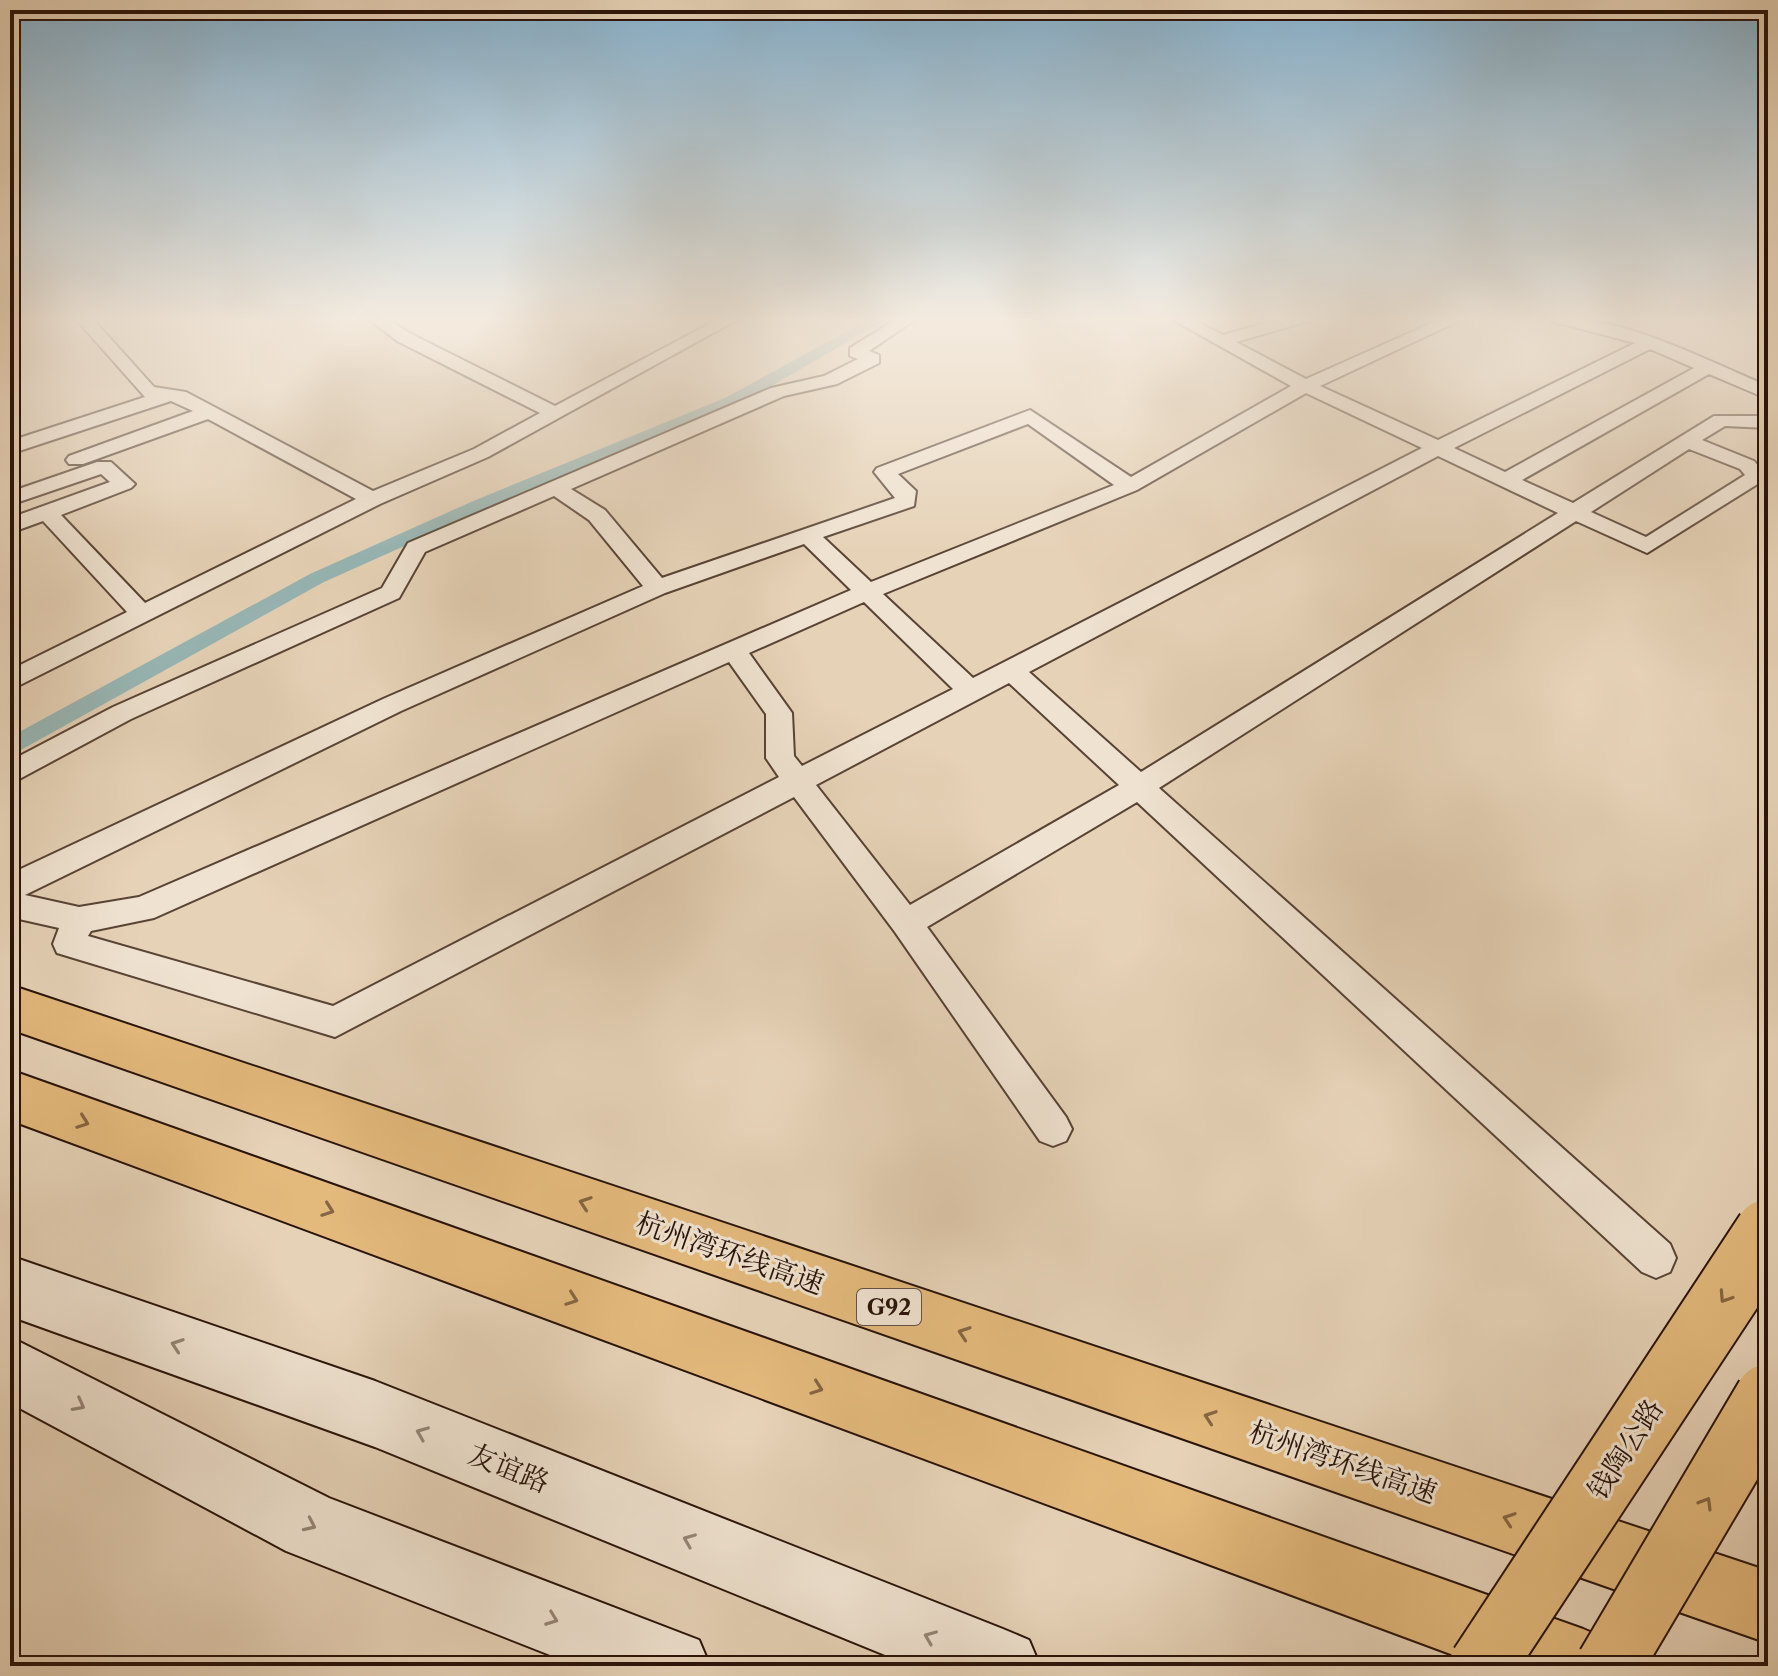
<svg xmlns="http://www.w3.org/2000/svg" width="1778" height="1676" viewBox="0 0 1778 1676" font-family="'Libre Caslon Text','Noto Serif SC',serif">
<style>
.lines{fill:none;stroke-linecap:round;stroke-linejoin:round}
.canal{fill:#97b6b5;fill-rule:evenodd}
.street-casing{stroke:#584335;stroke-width:4}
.secondary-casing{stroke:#29130a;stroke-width:4}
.highway-casing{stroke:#29130a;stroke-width:4}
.street{fill:#efe2d0;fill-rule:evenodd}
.secondary{fill:#efe2d0;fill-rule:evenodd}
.highway{fill:#e3b97c;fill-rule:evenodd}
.primary-bridge-casing{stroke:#29130a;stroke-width:69;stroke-linecap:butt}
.primary-bridge{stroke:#e3b97c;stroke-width:65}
.oneway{stroke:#866643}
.oneway2{stroke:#968577}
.labels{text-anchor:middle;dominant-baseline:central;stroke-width:6;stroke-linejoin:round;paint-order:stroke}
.shield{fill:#efe2d0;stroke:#645145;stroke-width:2}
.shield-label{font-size:22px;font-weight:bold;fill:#29130a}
.near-street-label{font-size:28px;fill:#29130a;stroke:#efe2d0}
</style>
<rect width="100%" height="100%" fill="#e6d2b7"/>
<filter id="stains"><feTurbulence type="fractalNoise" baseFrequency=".0025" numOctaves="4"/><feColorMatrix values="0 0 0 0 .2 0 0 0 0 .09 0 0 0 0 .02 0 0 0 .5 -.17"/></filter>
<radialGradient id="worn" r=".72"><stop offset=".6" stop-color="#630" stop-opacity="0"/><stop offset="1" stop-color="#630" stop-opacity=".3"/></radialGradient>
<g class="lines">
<path class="canal" d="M 873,317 L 890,317 L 737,406 L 485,510 L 324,582 L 10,756 L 10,737 L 310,574 L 471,502 L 725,398 Z"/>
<g class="street-casing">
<path id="street" d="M 74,317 L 91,317 L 154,387 L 186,392 L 373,491 L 474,449 L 540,413 L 397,341 L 366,317 L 385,317 L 409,333 L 555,406 L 722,317 L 742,317 L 488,457 L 380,504 L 10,690 L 10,670 L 127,612 L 43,521 L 10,533 L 10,518 L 110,482 L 101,474 L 10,505 L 10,492 L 97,462 L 111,462 L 135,484 L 131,488 L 61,515 L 145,603 L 356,499 L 208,419 L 83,464 L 69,464 L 66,460 L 69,456 L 193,411 L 171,401 L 10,454 L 10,441 L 145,397 Z
M 900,317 L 919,317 L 869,351 L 879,355 L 879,363 L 837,384 L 784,396 L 571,489 L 605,510 L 662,578 L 895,498 L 874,472 L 877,468 L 1030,410 L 1131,477 L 1291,386 L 1168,317 L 1188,317 L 1223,335 L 1286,317 L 1311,317 L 1309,321 L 1236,342 L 1306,379 L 1445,317 L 1467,317 L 1320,386 L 1438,440 L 1635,343 L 1551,321 L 1549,317 C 1627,317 1698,357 1768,386 L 1768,399 L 1709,374 L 1522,480 L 1573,503 L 1714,416 L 1768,416 L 1768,428 L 1725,426 L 1702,440 L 1754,461 L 1767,476 L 1764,480 L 1647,553 L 1576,521 L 1159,788 L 1670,1244 L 1676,1258 L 1670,1272 L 1656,1278 L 1642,1272 L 1137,802 L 927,927 L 1066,1117 L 1072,1129 L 1066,1141 L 1053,1146 L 1040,1141 L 895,932 L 794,797 L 335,1037 L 57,953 L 53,944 L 59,928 L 10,917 L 10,874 L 383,699 L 643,586 L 589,520 L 554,496 L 425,552 L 399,598 L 131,719 L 10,784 L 10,761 L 113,707 L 382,588 L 408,543 L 771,388 L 824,376 L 858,359 L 850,356 L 850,348 ZM 1650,349 L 1694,368 L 1505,472 L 1454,448 ZM 1306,393 L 1422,448 L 973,678 L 883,594 L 1137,490 ZM 1028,424 L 1114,485 L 871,582 L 823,537 L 914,506 L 916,491 L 898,474 ZM 1689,449 L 1740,469 L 1745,475 L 1646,537 L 1591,512 ZM 1438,456 L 1558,513 L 1141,772 L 1029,672 ZM 804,544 L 851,590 L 139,897 L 79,907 L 25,895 L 401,711 L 665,593 ZM 864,602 L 953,689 L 802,766 L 794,756 L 792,713 L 749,653 ZM 729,662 L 766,714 L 766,758 L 779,777 L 333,1006 L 88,936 L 91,931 L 154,918 ZM 1009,683 L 1119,785 L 910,905 L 816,785 Z"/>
</g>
<g class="secondary-casing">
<path id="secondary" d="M 10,1256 L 375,1381 L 1003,1629 L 1029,1640 L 1040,1666 L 912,1666 L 375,1447 L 10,1316 Z
M 10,1337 L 329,1498 L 699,1640 L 710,1666 L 578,1666 L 286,1551 L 10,1403 Z"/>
</g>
<g class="highway-casing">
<path id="highway" d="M 10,985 L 1768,1571 L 1768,1643 L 10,1029 Z
M 10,1070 L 1583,1629 L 1609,1640 L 1620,1666 L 1483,1666 L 10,1120 Z"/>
</g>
<use href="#street" class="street"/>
<use href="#secondary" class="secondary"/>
<use href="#highway" class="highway"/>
<g class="primary-bridge-casing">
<path id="primary-bridge" d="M 1482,1666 L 1768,1232
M 1609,1666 L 1768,1397"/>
</g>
<use href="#primary-bridge" class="primary-bridge"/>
</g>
<defs><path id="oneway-chevron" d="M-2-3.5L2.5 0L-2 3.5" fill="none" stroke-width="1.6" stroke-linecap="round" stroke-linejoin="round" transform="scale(2)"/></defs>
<g class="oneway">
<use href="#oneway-chevron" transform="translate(83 1122) rotate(20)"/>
<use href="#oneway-chevron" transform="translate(585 1203) rotate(-161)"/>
<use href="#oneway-chevron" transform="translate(328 1210) rotate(20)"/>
<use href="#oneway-chevron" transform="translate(1725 1297) rotate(123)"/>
<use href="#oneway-chevron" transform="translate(572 1299) rotate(20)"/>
<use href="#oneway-chevron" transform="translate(964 1333) rotate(-161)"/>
<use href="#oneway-chevron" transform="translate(817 1388) rotate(20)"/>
<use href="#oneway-chevron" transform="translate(1210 1417) rotate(-161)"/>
<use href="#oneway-chevron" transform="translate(1706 1503) rotate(-59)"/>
<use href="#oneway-chevron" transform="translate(1509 1519) rotate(-161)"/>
</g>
<g class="oneway2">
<use href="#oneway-chevron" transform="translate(177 1345) rotate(-161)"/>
<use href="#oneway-chevron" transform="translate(79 1405) rotate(28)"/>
<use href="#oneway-chevron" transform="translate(422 1433) rotate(-158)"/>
<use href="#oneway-chevron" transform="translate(310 1525) rotate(25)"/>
<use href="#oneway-chevron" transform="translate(689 1540) rotate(-158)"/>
<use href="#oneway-chevron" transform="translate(552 1619) rotate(21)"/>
<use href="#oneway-chevron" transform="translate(930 1637) rotate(-158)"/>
</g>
<linearGradient id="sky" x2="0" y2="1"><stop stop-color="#87b5d4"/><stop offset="0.58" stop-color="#f4ebdf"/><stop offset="1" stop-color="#f4ebdf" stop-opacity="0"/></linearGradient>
<rect width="1778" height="551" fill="url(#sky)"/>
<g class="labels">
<rect class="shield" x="857" y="1289" width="64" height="36" rx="6"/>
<g class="shield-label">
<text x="889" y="1307">G92</text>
</g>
<g class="near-street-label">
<text transform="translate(730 1253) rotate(19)">杭州湾环线高速</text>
<text transform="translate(1625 1449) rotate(-57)">钱陶公路</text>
<text transform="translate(1343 1462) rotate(19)">杭州湾环线高速</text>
<text transform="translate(509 1468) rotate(22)">友谊路</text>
</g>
</g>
<rect width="1778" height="1676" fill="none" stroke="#e6d2b7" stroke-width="40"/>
<rect x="12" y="12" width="1754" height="1652" fill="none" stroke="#29130a" stroke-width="4"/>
<rect x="20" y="20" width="1738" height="1636" fill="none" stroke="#29130a" stroke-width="2"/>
<rect width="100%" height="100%" filter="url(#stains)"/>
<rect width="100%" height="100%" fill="url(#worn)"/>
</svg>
